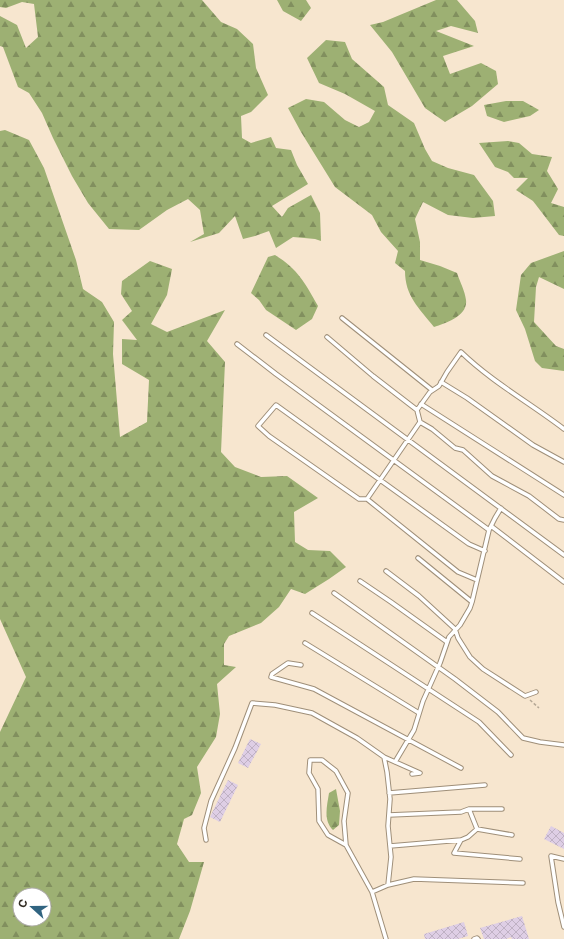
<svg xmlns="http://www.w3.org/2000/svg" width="564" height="939" viewBox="0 0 564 939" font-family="Inter,sans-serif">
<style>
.forest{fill:url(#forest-firs);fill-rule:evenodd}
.building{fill:url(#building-cross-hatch)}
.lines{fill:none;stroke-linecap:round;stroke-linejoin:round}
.lane-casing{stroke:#9f8f79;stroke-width:5.5}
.path{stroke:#b5a896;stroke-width:1.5;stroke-dasharray:3 2;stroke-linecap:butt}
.lane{stroke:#fff;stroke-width:3.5}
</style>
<defs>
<pattern id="forest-firs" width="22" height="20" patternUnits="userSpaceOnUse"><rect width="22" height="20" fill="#9db073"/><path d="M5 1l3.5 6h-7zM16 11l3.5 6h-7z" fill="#818f5e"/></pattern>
<pattern id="building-cross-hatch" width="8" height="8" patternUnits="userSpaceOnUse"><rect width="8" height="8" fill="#decee5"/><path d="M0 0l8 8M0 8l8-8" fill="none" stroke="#bfb1c4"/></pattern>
</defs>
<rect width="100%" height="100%" fill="#f7e6cf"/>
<path class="forest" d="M 0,0 L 202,0 L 221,22 L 237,29 L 253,44 L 256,68 L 268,95 L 251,112 L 241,116 L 242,138 L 251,143 L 271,137 L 276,148 L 291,150 L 297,165 L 308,184 L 272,206 L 282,217 L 288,208 L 311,195 L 320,213 L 321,241 L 315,239 L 293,237 L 276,248 L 269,231 L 255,236 L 243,239 L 235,216 L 219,233 L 190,242 L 204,234 L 200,210 L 188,199 L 167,210 L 139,230 L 109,229 L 88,203 L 72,176 L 53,138 L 42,113 L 29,93 L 18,87 L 3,47 L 0,46 L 0,16 L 17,25 L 26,48 L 38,37 L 34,4 L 22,2 L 6,8 L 0,7 Z
M 277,0 L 306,0 L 311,8 L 301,21 L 283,11 Z
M 436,0 L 457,0 L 475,21 L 478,33 L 451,26 L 436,31 L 474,46 L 443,56 L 450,74 L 481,63 L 496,71 L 498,84 L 472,106 L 445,122 L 425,108 L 392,52 L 370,25 L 383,22 Z
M 326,40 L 345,42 L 352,59 L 384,87 L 388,105 L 414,123 L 425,149 L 432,161 L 448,168 L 474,175 L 493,201 L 495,216 L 473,218 L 448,215 L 423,202 L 415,219 L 420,242 L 420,260 L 440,266 L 457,273 C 460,282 465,291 466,300 C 468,316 446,323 434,327 C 419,308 405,296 405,271 L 395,263 L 398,251 L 381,232 L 372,215 L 335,187 L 301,132 L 288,108 L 306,99 L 324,102 L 345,120 L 359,127 L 369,122 L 375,111 L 345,94 L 319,83 L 307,58 Z
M 506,101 L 523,101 L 539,110 L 530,116 L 504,122 L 487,116 L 484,105 Z
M 5,130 L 29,140 L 44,168 L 76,260 L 83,289 L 102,302 L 114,322 L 113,354 L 120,437 L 147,422 L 149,380 L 122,364 L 122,339 L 137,340 L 122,320 L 132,311 L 121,294 L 122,281 L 150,261 L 172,269 L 167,295 L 151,324 L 167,332 L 225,310 L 207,341 L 225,362 L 221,452 L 235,467 L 261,477 L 287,476 L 318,498 L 294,512 L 295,542 L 308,550 L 330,551 L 346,567 L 329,579 L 305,594 L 291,589 L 279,607 L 261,623 L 229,636 L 224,644 L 224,665 L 236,667 L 217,684 L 220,714 L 216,737 L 197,767 L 201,793 L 192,815 L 184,819 L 177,844 L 189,862 L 204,862 L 190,911 L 179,939 L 0,939 L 0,732 L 26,677 L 0,619 L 0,131 ZM 20,895 L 44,895 L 44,919 L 20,919 Z
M 508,141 L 519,143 L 532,154 L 552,157 L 547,171 L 558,189 L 551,203 L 564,207 L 564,236 L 559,235 L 533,201 L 516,190 L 528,178 L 514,178 L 508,172 L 495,167 L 479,143 Z
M 564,251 L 564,289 L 539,277 L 536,287 L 534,322 L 556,346 L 564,349 L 564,371 L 542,368 L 535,361 L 525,329 L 516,310 L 521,275 L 531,263 Z
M 275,255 C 298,269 305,283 318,306 L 312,319 L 296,330 L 266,310 L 259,300 L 251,293 L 268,257 Z
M 336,789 L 340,811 L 339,825 L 333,830 C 323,820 327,806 329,793 Z"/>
<path class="building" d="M 250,739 L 261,744 L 248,768 L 238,763 Z
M 228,780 L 238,785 L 220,822 L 210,817 Z
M 551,826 L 564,833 L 564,849 L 544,839 Z
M 522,916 L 529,939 L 512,939 L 511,937 L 506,939 L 484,939 L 480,928 Z
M 464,922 L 468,936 L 458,939 L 425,939 L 424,934 Z"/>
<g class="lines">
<g class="lane-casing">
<path id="lane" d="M 342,318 L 432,390
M 266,335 L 564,555
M 327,337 L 373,376 L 417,410 L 420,422 L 432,429 L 455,448 L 463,450 L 492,476 L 529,496 L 559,519 L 564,520
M 237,344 L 276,374 L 489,530
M 441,382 L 467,398 L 533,445 L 564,462
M 421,404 L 564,495
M 417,410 L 430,392 L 439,386 L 447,372 L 461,352 C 492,382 530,403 564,429
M 367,499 L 420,422
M 491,526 L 564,582
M 386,571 L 419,596 L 455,629 L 458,638 L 470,657 L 483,669 L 525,696 L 536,692
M 477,580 L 458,572 L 367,499 L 359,499 L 269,436 L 258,426 L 276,405 L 469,544 L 485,551
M 360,581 L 391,602 L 447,642
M 334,593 L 455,679 L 498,712 L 523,738 L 540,742 L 564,745
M 472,602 L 489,530 L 495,518 L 501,508
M 312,613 L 479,722 L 511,755
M 305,643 L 419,713
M 301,665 L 288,663 L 272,674 L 271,677 L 314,689 L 461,768
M 384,757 L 420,773 L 412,774
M 395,762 L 414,730 L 423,701 L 440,663 L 449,637 L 460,625 L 470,608 L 472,602 L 418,558
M 389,793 L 485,785
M 389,815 L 461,812 L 469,809
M 477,829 L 469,809 L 502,809
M 206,840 L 204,828 L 211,801 L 235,748 L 252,703 L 275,705 L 312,713 L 357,738 L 384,757 L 387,772 L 390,799 L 388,826 L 391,857 L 388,885 L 372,892
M 461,840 L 468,837 L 477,829 L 512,835
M 346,845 L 328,835 L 319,821 L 318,789 L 309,773 L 310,760 L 322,760 L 336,771 L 348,793 L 344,821 L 346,845 L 372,892 L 386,939
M 390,846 L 461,840 L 454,853 L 520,859
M 564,859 L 551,856 L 558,902 L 564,927
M 388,885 L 414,879 L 523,883
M 474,939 L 477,938 L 478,939"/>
</g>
<path class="path" d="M 530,700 L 539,708"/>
<use href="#lane" class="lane"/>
</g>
<g transform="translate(32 907) rotate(291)"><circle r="19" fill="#ffffff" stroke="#adaba7"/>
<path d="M0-3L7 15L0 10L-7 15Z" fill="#316481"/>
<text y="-6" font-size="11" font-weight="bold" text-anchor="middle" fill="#322c23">С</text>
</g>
</svg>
